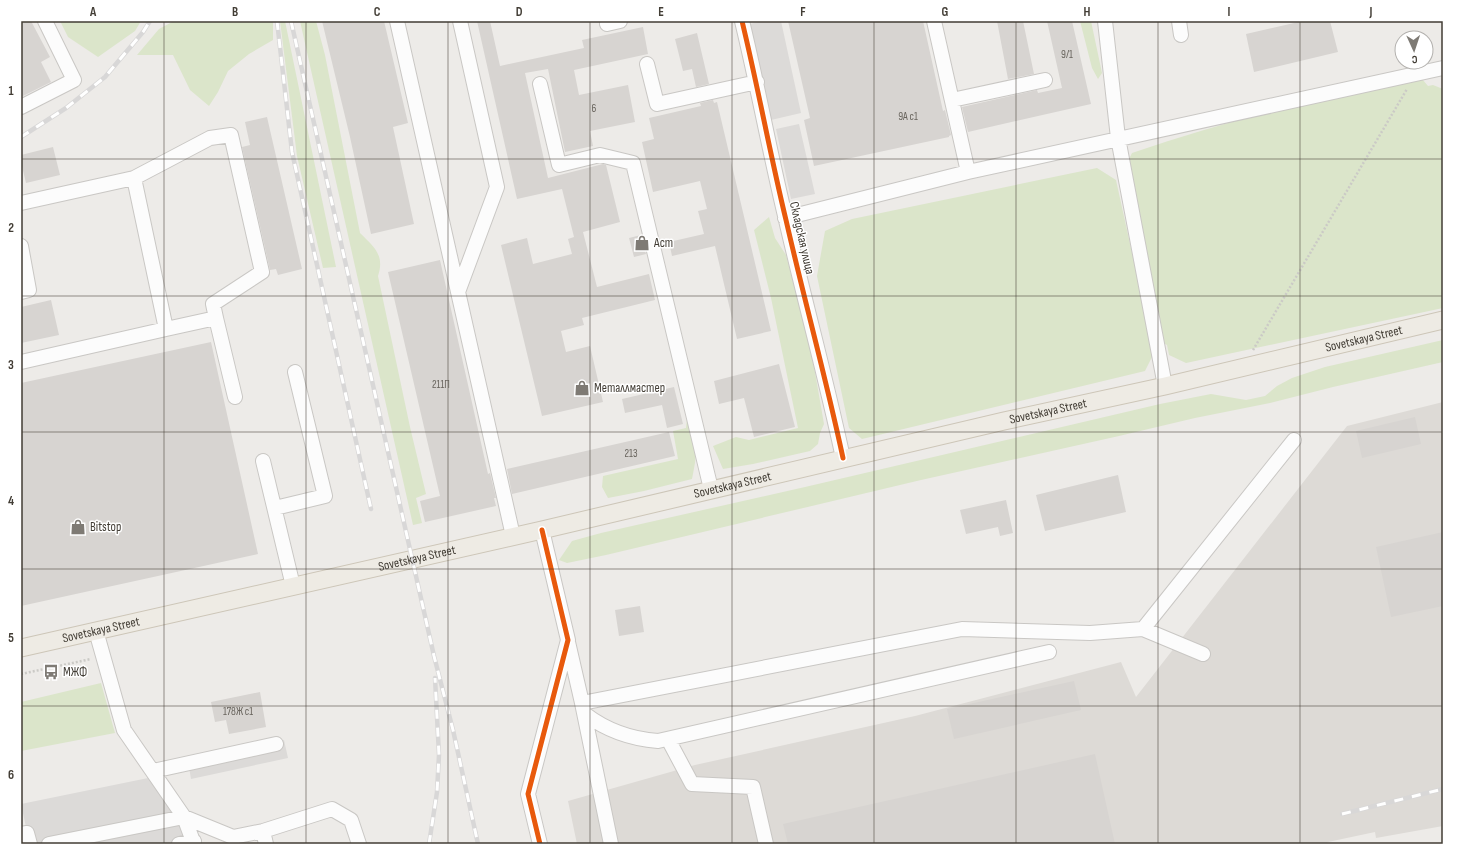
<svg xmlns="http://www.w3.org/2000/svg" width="1464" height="865" viewBox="0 0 1464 865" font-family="'Sofia Sans Condensed',sans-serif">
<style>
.industrial{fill:#dddad6}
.green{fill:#dbe5ca}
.parking{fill:#dcdad8}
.building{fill:#d7d4d1}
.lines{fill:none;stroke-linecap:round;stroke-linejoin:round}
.minor-casing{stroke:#c9c7c4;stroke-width:16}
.major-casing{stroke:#cdc6b8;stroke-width:19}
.path{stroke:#cbcac6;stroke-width:2.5;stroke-dasharray:2 2;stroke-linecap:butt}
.minor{stroke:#fcfcfc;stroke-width:14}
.major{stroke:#eeebe4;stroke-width:17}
.rail-casing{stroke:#d8d7d7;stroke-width:4.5}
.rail{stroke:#fff;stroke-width:3;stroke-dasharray:9;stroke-linecap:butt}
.cycleway-casing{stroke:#fff;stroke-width:8}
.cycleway{stroke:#e8590c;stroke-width:5}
.grid{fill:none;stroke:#423d35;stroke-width:1;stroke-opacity:0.55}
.labels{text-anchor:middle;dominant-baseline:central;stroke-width:3;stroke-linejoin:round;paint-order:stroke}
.number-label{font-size:11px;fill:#68645d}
.street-label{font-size:13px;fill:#423d35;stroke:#fff}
.poi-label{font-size:13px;fill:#423d35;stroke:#fff;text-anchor:start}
.neatline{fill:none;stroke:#423d35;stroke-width:1.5}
.grid-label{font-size:13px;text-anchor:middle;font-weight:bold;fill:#423d35}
</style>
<rect width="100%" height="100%" fill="#edebe8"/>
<path class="industrial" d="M 1443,402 L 1443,826 L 1376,838 L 1375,832 L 1328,842 L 1326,844 L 577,844 L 568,801 L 695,765 L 915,716 L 1121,662 L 1136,697 L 1347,426 Z"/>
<path class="green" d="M 60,21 L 141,21 L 135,31 L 98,57 L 68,37 Z
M 174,21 L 273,21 L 273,40 L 249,54 L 228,71 L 218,92 L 209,106 L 190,90 L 173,55 L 137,55 L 159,29 Z
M 280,21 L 285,21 L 336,267 L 323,268 L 297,156 Z
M 300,21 L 316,21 L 325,55 L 360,233 C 374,247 385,255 378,276 L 410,427 L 426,494 L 416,498 L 422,523 L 413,525 Z
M 1080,21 L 1091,21 L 1102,73 L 1098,79 L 1092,68 Z
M 1417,73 L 1428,86 L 1433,85 L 1443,89 L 1443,308 L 1186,363 L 1169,355 L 1167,345 L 1163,343 L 1127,163 L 1132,153 C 1225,121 1322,98 1417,73 Z
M 1097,168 L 1116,180 L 1154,353 L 1145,371 L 862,439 L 849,428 L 817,276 L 825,231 L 852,219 Z
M 769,217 L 775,238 L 786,255 L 811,349 L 824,424 L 820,433 L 818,444 L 810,451 L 753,464 L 723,469 L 713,446 L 736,437 L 749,440 L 798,428 L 771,298 L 754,230 Z
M 1443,340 L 1443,362 L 1333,387 L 1270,403 L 1195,418 L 1119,436 L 921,480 L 606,555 L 567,563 L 559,560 L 572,541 L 601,533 L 805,487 L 1160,404 L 1211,394 L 1246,400 L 1265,396 L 1277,386 L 1292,378 L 1325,367 Z
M 687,419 C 701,437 696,458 692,479 L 644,491 L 608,498 L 602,487 L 603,476 L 678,459 L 673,431 L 686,428 Z
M 101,683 L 115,733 L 21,751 L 21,702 Z"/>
<path class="parking" d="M 764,21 L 781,21 L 801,113 L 771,120 L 749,24 Z
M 799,124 L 815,194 L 791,199 L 776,129 Z
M 284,740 L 288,758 L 191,779 L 188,761 Z
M 153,777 L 182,819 L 188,844 L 21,844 L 29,841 L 21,804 Z"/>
<path class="building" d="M 21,21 L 31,21 L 50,57 L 41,62 L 51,82 L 21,97 Z
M 322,21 L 384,21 L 408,123 L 393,127 L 414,224 L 371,234 L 350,137 Z
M 477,21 L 490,21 L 500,66 L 584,48 L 582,40 L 643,27 L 648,54 L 574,70 L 579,95 L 628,85 L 635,122 L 590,131 L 593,146 L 565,152 L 548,69 L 525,73 L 548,178 L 603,164 L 606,165 L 620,222 L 583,232 L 597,287 L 649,274 L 655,300 L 582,318 L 584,325 L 561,331 L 566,352 L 590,346 L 603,402 L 542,416 L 501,245 L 527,238 L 533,264 L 572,254 L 568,239 L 574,237 L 562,189 L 517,199 Z
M 788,21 L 923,21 L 943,111 L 945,110 L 951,135 L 949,136 L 949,137 L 814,166 L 804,120 L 810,118 Z
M 997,21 L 1023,21 L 1034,74 L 1008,79 Z
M 1047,21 L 1072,21 L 1091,104 L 968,132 L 962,107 L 1037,90 L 1038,93 L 1062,88 Z
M 1303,21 L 1330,21 L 1338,52 L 1254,72 L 1246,34 Z
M 697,33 L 709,84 L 696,87 L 692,69 L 683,71 L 675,39 Z
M 713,100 L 714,103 L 717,102 L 771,331 L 737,339 L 715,246 L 672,256 L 669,242 L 704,234 L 698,211 L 707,209 L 700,181 L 653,192 L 642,142 L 654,139 L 649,118 L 701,106 L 700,103 Z
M 267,117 L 302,269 L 278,275 L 276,269 L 270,270 L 242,147 L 250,145 L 245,122 Z
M 53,147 L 60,175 L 26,183 L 21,162 L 21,155 Z
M 641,235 L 646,254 L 634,257 L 629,238 Z
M 440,260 L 488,474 L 490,473 L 496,498 L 494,498 L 496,506 L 425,522 L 420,501 L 440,496 L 388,272 Z
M 51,300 L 59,335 L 21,343 L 21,307 Z
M 211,342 L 258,554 L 21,606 L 21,383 Z
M 779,364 L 795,427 L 754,437 L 744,398 L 719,404 L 714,381 Z
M 674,387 L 683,424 L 667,428 L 662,405 L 625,413 L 622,399 Z
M 1415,417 L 1421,444 L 1362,458 L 1356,431 Z
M 669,432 L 675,456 L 512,494 L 507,469 Z
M 1118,475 L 1126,512 L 1045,531 L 1036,495 Z
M 1006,500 L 1013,533 L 1000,536 L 998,527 L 966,534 L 960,510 Z
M 1443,532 L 1443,606 L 1391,617 L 1376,547 Z
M 640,606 L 644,632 L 619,636 L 615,610 Z
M 1074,681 L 1081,710 L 954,739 L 947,709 Z
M 260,692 L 266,727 L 229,734 L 226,720 L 215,722 L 211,702 Z
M 1095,754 L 1115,844 L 788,844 L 783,824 Z"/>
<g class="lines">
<g class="minor-casing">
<path id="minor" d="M 397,21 L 513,536
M 742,21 C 758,87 770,154 786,220 C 804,299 826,378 843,458
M 934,21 L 968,172
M 1105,21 L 1118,138 L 1165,386
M 1179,21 L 1181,35
M 607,24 L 620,21
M 647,64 L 657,104 L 757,82
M 540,84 L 559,165 L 600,155 L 633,163 L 711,489
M 952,100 L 1045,80
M 21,107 L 74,80 L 45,21
M 21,203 L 134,178 L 210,138 L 231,135 L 262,272 L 213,304 L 216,318
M 785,218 L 968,172 L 1443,68
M 21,246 L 29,290 L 21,292
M 458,292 L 497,187 L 460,21
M 166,329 L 216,318 L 235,397
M 21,362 L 166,329 L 134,178
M 263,461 L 293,586
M 275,508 L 325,496 L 295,372
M 1143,629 L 1294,440
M 96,631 L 124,730 L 184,817 L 194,844
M 568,642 L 582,703 L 611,844
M 582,703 L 962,629 L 1090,633 L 1143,629 L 1203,654
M 585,714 C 606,730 631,739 658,741 L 1049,652
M 668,739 L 692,784 L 753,787 L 766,844
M 153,771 L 276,744
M 263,831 L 266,844
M 21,834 L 27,833 L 30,844
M 49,844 L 184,817 L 233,837 L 263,831 L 332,809 L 351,820 L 359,844
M 179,844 L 194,841
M 540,844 L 528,794 L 568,640 L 542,530"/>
</g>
<g class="major-casing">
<g id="major">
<path id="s1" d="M 21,648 L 542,530 L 1004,421 L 1165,386 L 1443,320"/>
</g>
</g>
<path class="path" d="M 1253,350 L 1407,89
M 21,674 L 91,659"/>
<use href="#minor" class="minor"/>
<use href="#major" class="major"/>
<g class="rail-casing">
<path id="rail" d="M 277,21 L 292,152 L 371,509
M 291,21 L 434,656 L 453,730 L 478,844
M 21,137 L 66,108 L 105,77 L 143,32 L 150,21
M 1342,814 L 1443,789
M 429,844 L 437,792 L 439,755 L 435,678"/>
</g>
<use href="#rail" class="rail"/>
<g class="cycleway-casing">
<path id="cycleway" d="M 742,21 C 758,87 770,154 786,220 C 804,299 826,378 843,458
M 540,844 L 528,794 L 568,640 L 542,530"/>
</g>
<use href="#cycleway" class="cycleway"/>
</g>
<path class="grid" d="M 164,21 L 164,844M 306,21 L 306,844M 448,21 L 448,844M 590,21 L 590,844M 732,21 L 732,844M 874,21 L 874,844M 1016,21 L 1016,844M 1158,21 L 1158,844M 1300,21 L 1300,844M 21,159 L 1443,159M 21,296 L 1443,296M 21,432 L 1443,432M 21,569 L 1443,569M 21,706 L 1443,706"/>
<defs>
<g id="shop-bare" transform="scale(1.2)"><path d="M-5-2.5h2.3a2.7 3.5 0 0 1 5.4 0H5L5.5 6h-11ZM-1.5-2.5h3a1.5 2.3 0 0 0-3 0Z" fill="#7e7a74" stroke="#fff" stroke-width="2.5" paint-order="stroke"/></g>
<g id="bus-bare" transform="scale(1.2)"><path d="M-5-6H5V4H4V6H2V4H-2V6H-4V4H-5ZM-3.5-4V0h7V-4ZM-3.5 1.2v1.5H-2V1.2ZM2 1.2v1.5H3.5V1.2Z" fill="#7e7a74" stroke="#fff" stroke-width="2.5" paint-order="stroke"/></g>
</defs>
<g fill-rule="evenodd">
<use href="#shop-bare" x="642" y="243"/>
<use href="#shop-bare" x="582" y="388"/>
<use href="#shop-bare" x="78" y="527"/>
<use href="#bus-bare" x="51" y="672"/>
</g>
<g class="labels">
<g class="number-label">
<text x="1067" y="54">9/1</text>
<text x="594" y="108">6</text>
<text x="908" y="116">9А с1</text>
<text x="441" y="384">211П</text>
<text x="631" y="453">213</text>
<text x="238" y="711">178Ж с1</text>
</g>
<g class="street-label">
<text transform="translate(802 238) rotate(77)">Складская улица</text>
<text stroke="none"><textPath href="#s1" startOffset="1378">Sovetskaya Street</textPath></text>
<text stroke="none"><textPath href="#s1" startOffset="1054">Sovetskaya Street</textPath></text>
<text stroke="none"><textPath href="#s1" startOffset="730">Sovetskaya Street</textPath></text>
<text stroke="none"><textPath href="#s1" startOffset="406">Sovetskaya Street</textPath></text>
<text stroke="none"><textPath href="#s1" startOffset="82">Sovetskaya Street</textPath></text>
</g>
<g class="poi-label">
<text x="654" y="243">Аст</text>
<text x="594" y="388">Металлмастер</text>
<text x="90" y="527">Bitstop</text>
<text x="63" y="672">МЖФ</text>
</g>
</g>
<rect width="1464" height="865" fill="none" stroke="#ffffff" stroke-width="44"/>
<g transform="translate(1414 50) rotate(177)"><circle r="19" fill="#ffffff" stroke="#b3b1ae"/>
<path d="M0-3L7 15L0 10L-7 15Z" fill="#7e7a74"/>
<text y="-6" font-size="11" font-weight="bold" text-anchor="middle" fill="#423d35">С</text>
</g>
<rect x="22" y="22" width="1420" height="821" class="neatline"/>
<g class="grid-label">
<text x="93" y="16">A</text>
<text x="235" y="16">B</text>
<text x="377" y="16">C</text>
<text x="519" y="16">D</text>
<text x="661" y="16">E</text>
<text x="803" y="16">F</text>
<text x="945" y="16">G</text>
<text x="1087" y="16">H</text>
<text x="1229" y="16">I</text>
<text x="1371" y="16">J</text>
<text x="11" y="95">1</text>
<text x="11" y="232">2</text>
<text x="11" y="369">3</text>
<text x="11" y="505">4</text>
<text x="11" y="642">5</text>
<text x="11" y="779">6</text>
</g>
</svg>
